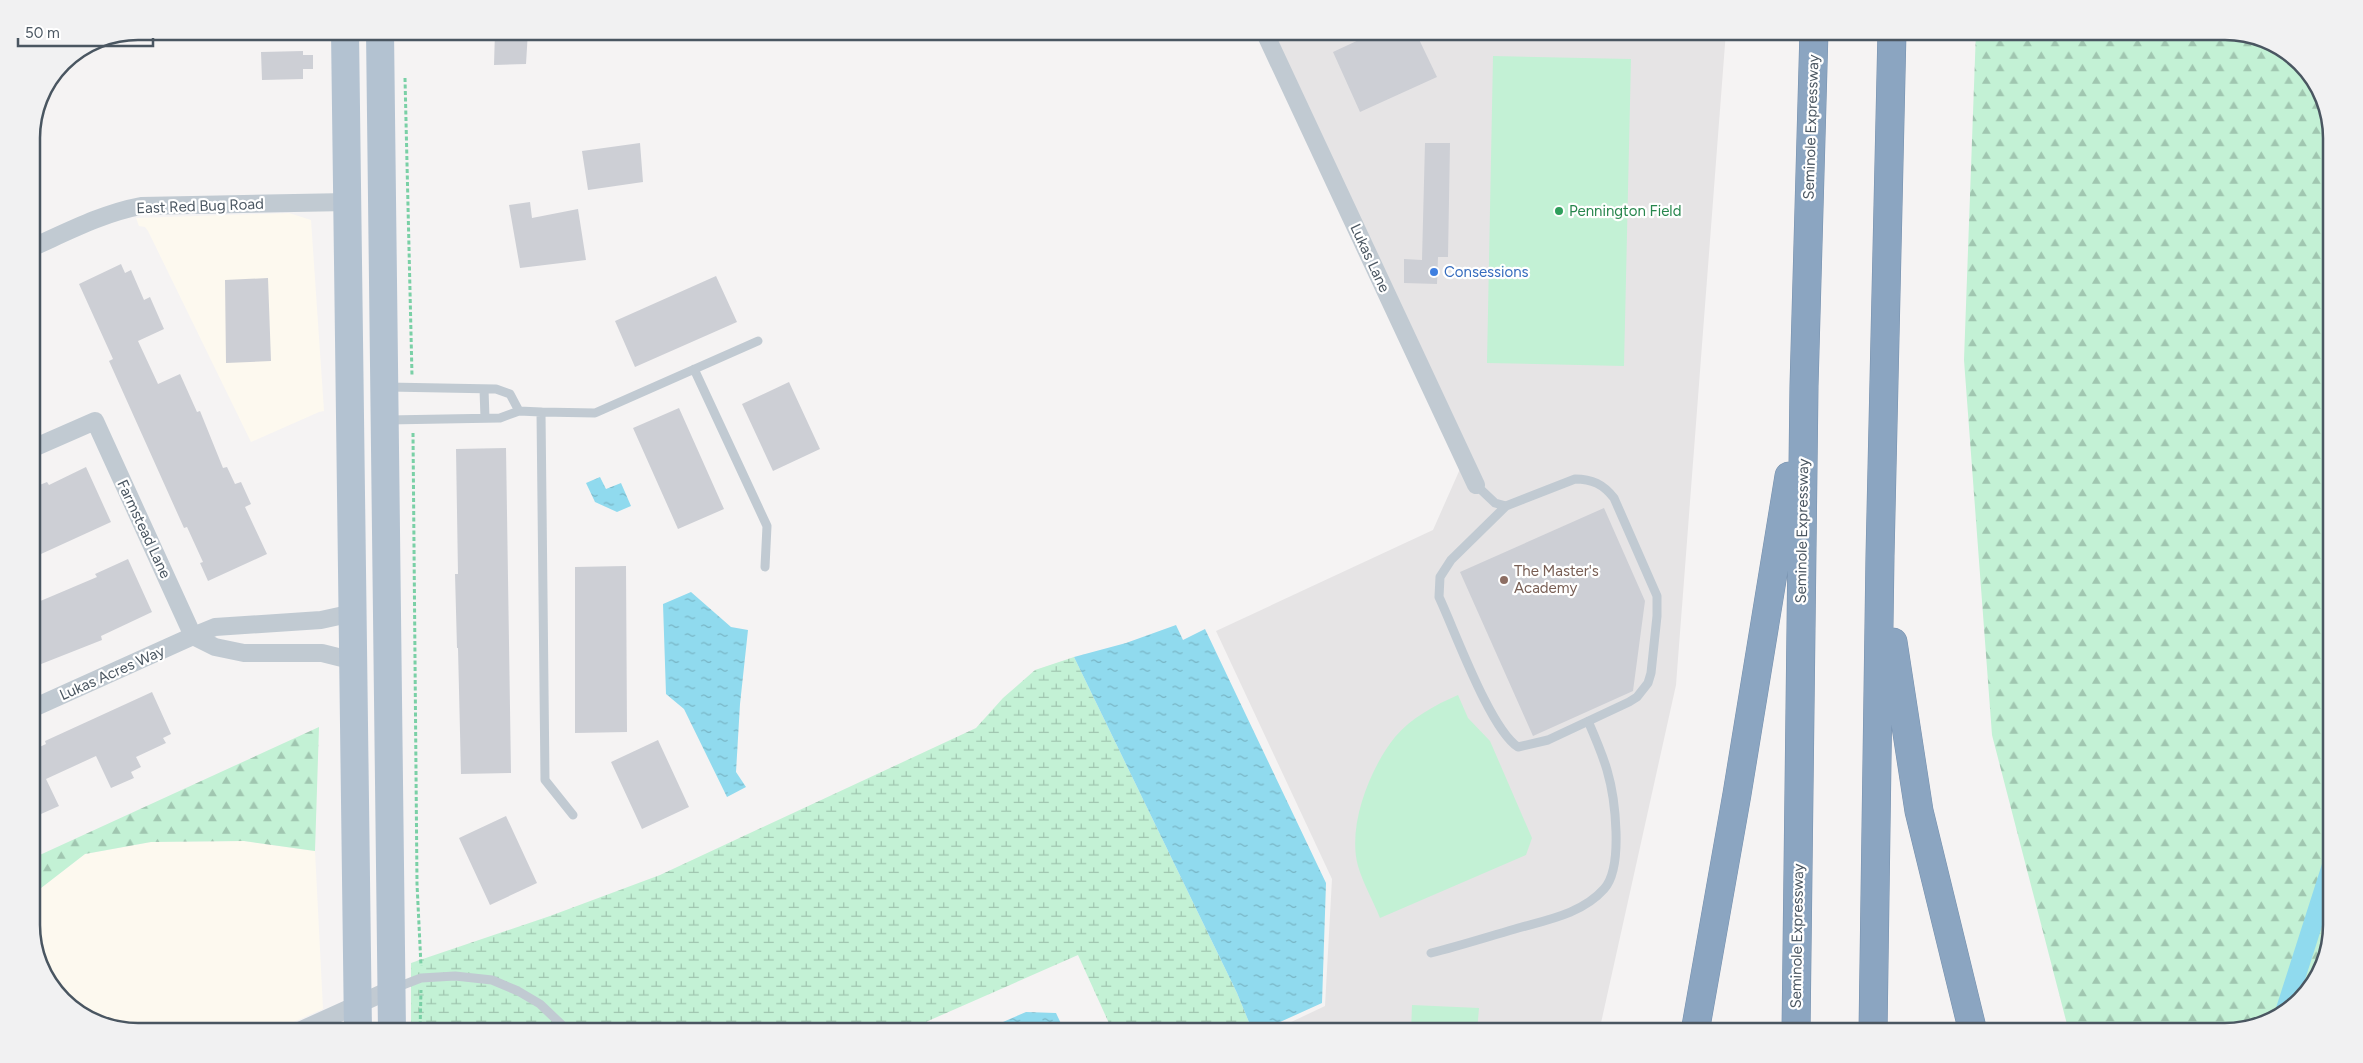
<svg xmlns="http://www.w3.org/2000/svg" width="2363" height="1063" viewBox="0 0 2363 1063" font-family="Figtree,sans-serif">
<style>
.commercial{fill:#fdf9ef}
.education{fill:#e6e4e5}
.forest{fill:url(#forest-firs)}
.wetland{fill:url(#wetland-marsh)}
.pitch{fill:#c3f1d5}
.water{fill:url(#water-ripples)}
.lines{fill:none;stroke-linecap:round;stroke-linejoin:round}
.canal{stroke:#90daee;stroke-width:19}
.building{fill:#cdcfd5}
.highway-casing{stroke:#7690ad;stroke-width:29}
.path{stroke:#7ad0a6;stroke-width:3;stroke-dasharray:4 2.5;stroke-linecap:butt}
.lane{stroke:#c1cad2;stroke-width:9}
.street{stroke:#c1cad2;stroke-width:18}
.primary{stroke:#b3c2d1;stroke-width:28}
.highway{stroke:#8ba5c1;stroke-width:28}
.leisure-dot{fill:#2e9e5b;stroke:#fff;stroke-width:2}
.shop-dot{fill:#3f7fe0;stroke:#fff;stroke-width:2}
.education-dot{fill:#8d6e63;stroke:#fff;stroke-width:2}
.labels{text-anchor:middle;dominant-baseline:central;stroke-width:4.5;stroke-linejoin:round;paint-order:stroke}
.street-label{font-size:15px;fill:#4a5661;stroke:#fff}
.leisure-label{font-size:15px;fill:#27864d;stroke:#fff;text-anchor:start}
.shop-label{font-size:15px;fill:#366cbe;stroke:#fff;text-anchor:start}
.education-label{font-size:15px;fill:#785e54;stroke:#fff;text-anchor:start}
.rim{fill:none;stroke:#4a5661;stroke-width:2.5}
</style>
<defs>
<pattern id="forest-firs" width="22" height="20" patternUnits="userSpaceOnUse" patternTransform="scale(1.25)"><rect width="22" height="20" fill="#c3f1d5"/><path d="M5 1l3.5 6h-7zM16 11l3.5 6h-7z" fill="#a0c6b0"/></pattern>
<pattern id="wetland-marsh" width="20" height="14" patternUnits="userSpaceOnUse" patternTransform="scale(1.25)"><rect width="20" height="14" fill="#c3f1d5"/><path d="M1 5h8M5 5V1M11 12h8M15 12V8" fill="none" stroke="#a0c6b0"/></pattern>
<pattern id="water-ripples" width="26" height="14" patternUnits="userSpaceOnUse" patternTransform="scale(1.25)"><rect width="26" height="14" fill="#90daee"/><path d="M2 4q2-2 4 0t4 0M15 11q2-2 4 0t4 0" fill="none" stroke="#78b4c4"/></pattern>
</defs>
<rect width="100%" height="100%" fill="#f5f3f3"/>
<path class="commercial" d="M 289,213 L 311,220 L 324,411 L 319,412 L 251,442 L 148,231 L 145,227 L 139,226 L 136,218 Z
M 244,841 L 315,851 L 323,1009 L 271,1032 L 138,1032 L 97,1023 L 49,984 L 32,932 L 32,895 L 85,854 L 151,842 Z"/>
<path class="education" d="M 1263,31 L 1726,31 L 1676,685 L 1599,1032 L 1270,1032 L 1325,1006 L 1332,879 L 1216,631 L 1433,530 L 1464,460 Z"/>
<path class="forest" d="M 1976,31 L 2225,31 L 2266,40 L 2314,79 L 2332,132 L 2332,925 L 2323,966 L 2284,1014 L 2225,1032 L 2069,1032 L 1992,735 L 1964,360 Z
M 319,727 L 315,851 L 244,841 L 151,842 L 85,854 L 32,895 L 31,859 Z"/>
<path class="wetland" d="M 1074,657 L 1237,993 L 1253,1032 L 1113,1032 L 1078,955 L 903,1032 L 411,1032 L 411,963 L 550,916 L 660,875 L 976,728 L 1003,698 L 1035,670 Z"/>
<path class="pitch" d="M 1493,56 L 1631,59 L 1624,366 L 1487,363 Z
M 1458,695 L 1468,718 L 1490,741 L 1532,838 L 1526,855 L 1380,918 C 1373,901 1363,883 1358,866 C 1347,826 1370,768 1395,737 C 1411,718 1435,705 1458,695 Z
M 1412,1005 L 1479,1008 L 1477,1032 L 1411,1032 Z"/>
<path class="water" d="M 600,477 L 606,489 L 621,483 L 631,506 L 617,512 L 595,502 L 586,483 Z
M 691,592 L 731,627 L 748,630 L 740,704 L 736,772 L 746,787 L 727,797 L 684,709 L 666,694 L 663,604 Z
M 1176,625 L 1183,640 L 1205,629 L 1326,883 L 1322,1003 L 1258,1032 L 1253,1032 L 1237,993 L 1074,657 L 1126,643 Z
M 1026,1012 L 1056,1013 L 1065,1032 L 980,1032 Z"/>
<g class="lines">
<path class="canal" d="M 2284,1014 L 2332,864"/>
</g>
<path class="building" d="M 495,31 L 528,31 L 526,64 L 494,65 Z
M 1378,31 L 1415,31 L 1437,77 L 1360,112 L 1333,52 Z
M 303,51 L 303,55 L 313,55 L 313,69 L 303,69 L 303,79 L 262,80 L 261,52 Z
M 640,143 L 643,182 L 588,190 L 582,151 Z
M 1425,143 L 1450,143 L 1448,257 L 1438,257 L 1437,284 L 1404,283 L 1404,259 L 1422,260 Z
M 530,202 L 532,218 L 578,209 L 586,260 L 520,268 L 509,205 Z
M 121,264 L 125,273 L 131,270 L 144,300 L 150,297 L 164,329 L 138,341 L 158,384 L 180,374 L 197,412 L 200,411 L 223,468 L 227,467 L 235,484 L 241,482 L 251,504 L 245,507 L 267,554 L 208,581 L 200,563 L 203,562 L 187,527 L 184,528 L 109,361 L 113,359 L 79,284 Z
M 716,276 L 737,322 L 635,367 L 615,321 Z
M 268,278 L 271,361 L 226,363 L 225,280 Z
M 789,382 L 820,449 L 773,471 L 742,404 Z
M 679,408 L 724,509 L 678,529 L 633,428 Z
M 506,448 L 511,773 L 461,774 L 458,648 L 457,648 L 455,574 L 458,574 L 456,449 Z
M 86,467 L 111,522 L 41,554 L 31,534 L 32,488 L 47,482 L 49,485 Z
M 1604,508 L 1645,601 L 1633,691 L 1533,736 L 1460,572 Z
M 128,559 L 152,612 L 101,636 L 102,640 L 31,668 L 31,605 L 97,577 L 95,574 Z
M 626,566 L 627,732 L 575,733 L 575,567 Z
M 152,692 L 171,734 L 163,738 L 166,743 L 136,757 L 141,767 L 131,772 L 134,778 L 111,788 L 96,756 L 46,779 L 59,806 L 32,818 L 32,746 L 33,750 L 46,744 L 45,741 Z
M 658,740 L 689,807 L 642,829 L 611,762 Z
M 506,816 L 537,883 L 490,905 L 459,838 Z"/>
<g class="lines">
<g class="highway-casing">
<path id="highway" d="M 1893,642 L 1919,811 L 1973,1032
M 1695,1032 L 1737,794 L 1789,476
M 1796,1032 L 1804,386 L 1814,31
M 1873,1032 L 1880,556 L 1892,31"/>
</g>
<path class="path" d="M 405,78 L 412,376
M 413,433 L 417,884 L 421,966
M 420,1032 L 421,990"/>
<path class="lane" d="M 694,369 L 767,526 L 765,567
M 388,387 L 496,389 L 510,394 L 519,411
M 484,389 L 485,418
M 541,412 L 595,413 L 758,341
M 388,420 L 500,418 L 519,411 L 541,412 L 545,780 L 573,815
M 1575,479 C 1592,479 1603,484 1614,498 L 1657,596 L 1657,616 L 1651,673 L 1648,683 L 1637,697 L 1629,702 L 1548,740 L 1518,747 C 1490,729 1455,631 1439,597 L 1440,577 L 1451,560 L 1506,506 Z
M 1476,485 L 1495,503 L 1506,506
M 1431,953 C 1459,946 1487,937 1515,929 C 1546,920 1582,914 1604,889 C 1624,867 1615,797 1607,770 C 1602,753 1595,737 1588,721
M 395,988 L 421,978 L 455,976 L 492,980 L 518,991 L 540,1004 L 563,1026 L 566,1032"/>
<path class="street" d="M 1264,31 L 1476,485
M 31,248 C 67,232 103,213 141,206 L 348,202
M 31,449 L 95,421 L 193,636 L 31,709
M 353,613 L 321,620 L 215,627 L 193,636 L 215,647 L 244,653 L 322,653 L 354,661
M 297,1032 L 392,989"/>
<path class="primary" d="M 345,31 L 358,1032
M 380,31 L 392,1032"/>
<use href="#highway" class="highway"/>
</g>
<circle class="leisure-dot" cx="1559" cy="211" r="5"/>
<circle class="shop-dot" cx="1434" cy="272" r="5"/>
<circle class="education-dot" cx="1504" cy="580" r="5"/>
<g class="labels">
<g class="street-label">
<text transform="translate(1811 127) rotate(-88)">Seminole Expressway</text>
<text transform="translate(200 206) rotate(-2)">East Red Bug Road</text>
<text transform="translate(1370 258) rotate(65)">Lukas Lane</text>
<text transform="translate(144 529) rotate(65)">Farmstead Lane</text>
<text transform="translate(1802 531) rotate(-89)">Seminole Expressway</text>
<text transform="translate(112 673) rotate(-24)">Lukas Acres Way</text>
<text transform="translate(1797 936) rotate(-89)">Seminole Expressway</text>
</g>
<g class="leisure-label">
<text x="1569" y="211">Pennington Field</text>
</g>
<g class="shop-label">
<text x="1444" y="272">Consessions</text>
</g>
<g class="education-label">
<text x="1514" y="571">The Master's<tspan x="1514" dy="17">Academy</tspan></text>
</g>
</g>
<path d="M0 0H2363V1063H0ZM138 40H2225A98 98 0 0 1 2323 138V925A98 98 0 0 1 2225 1023H138A98 98 0 0 1 40 925V138A98 98 0 0 1 138 40Z" fill="#f1f1f2" fill-rule="evenodd"/>
<path class="rim" d="M138 40H2225A98 98 0 0 1 2323 138V925A98 98 0 0 1 2225 1023H138A98 98 0 0 1 40 925V138A98 98 0 0 1 138 40Z"/>
<path d="M18 38v8h135v-8" fill="none" stroke="#4a5661" stroke-width="2.5"/>
<text x="25" y="38" font-size="15" fill="#4a5661" stroke="#ffffff" stroke-width="4" paint-order="stroke">50 m</text>
</svg>
